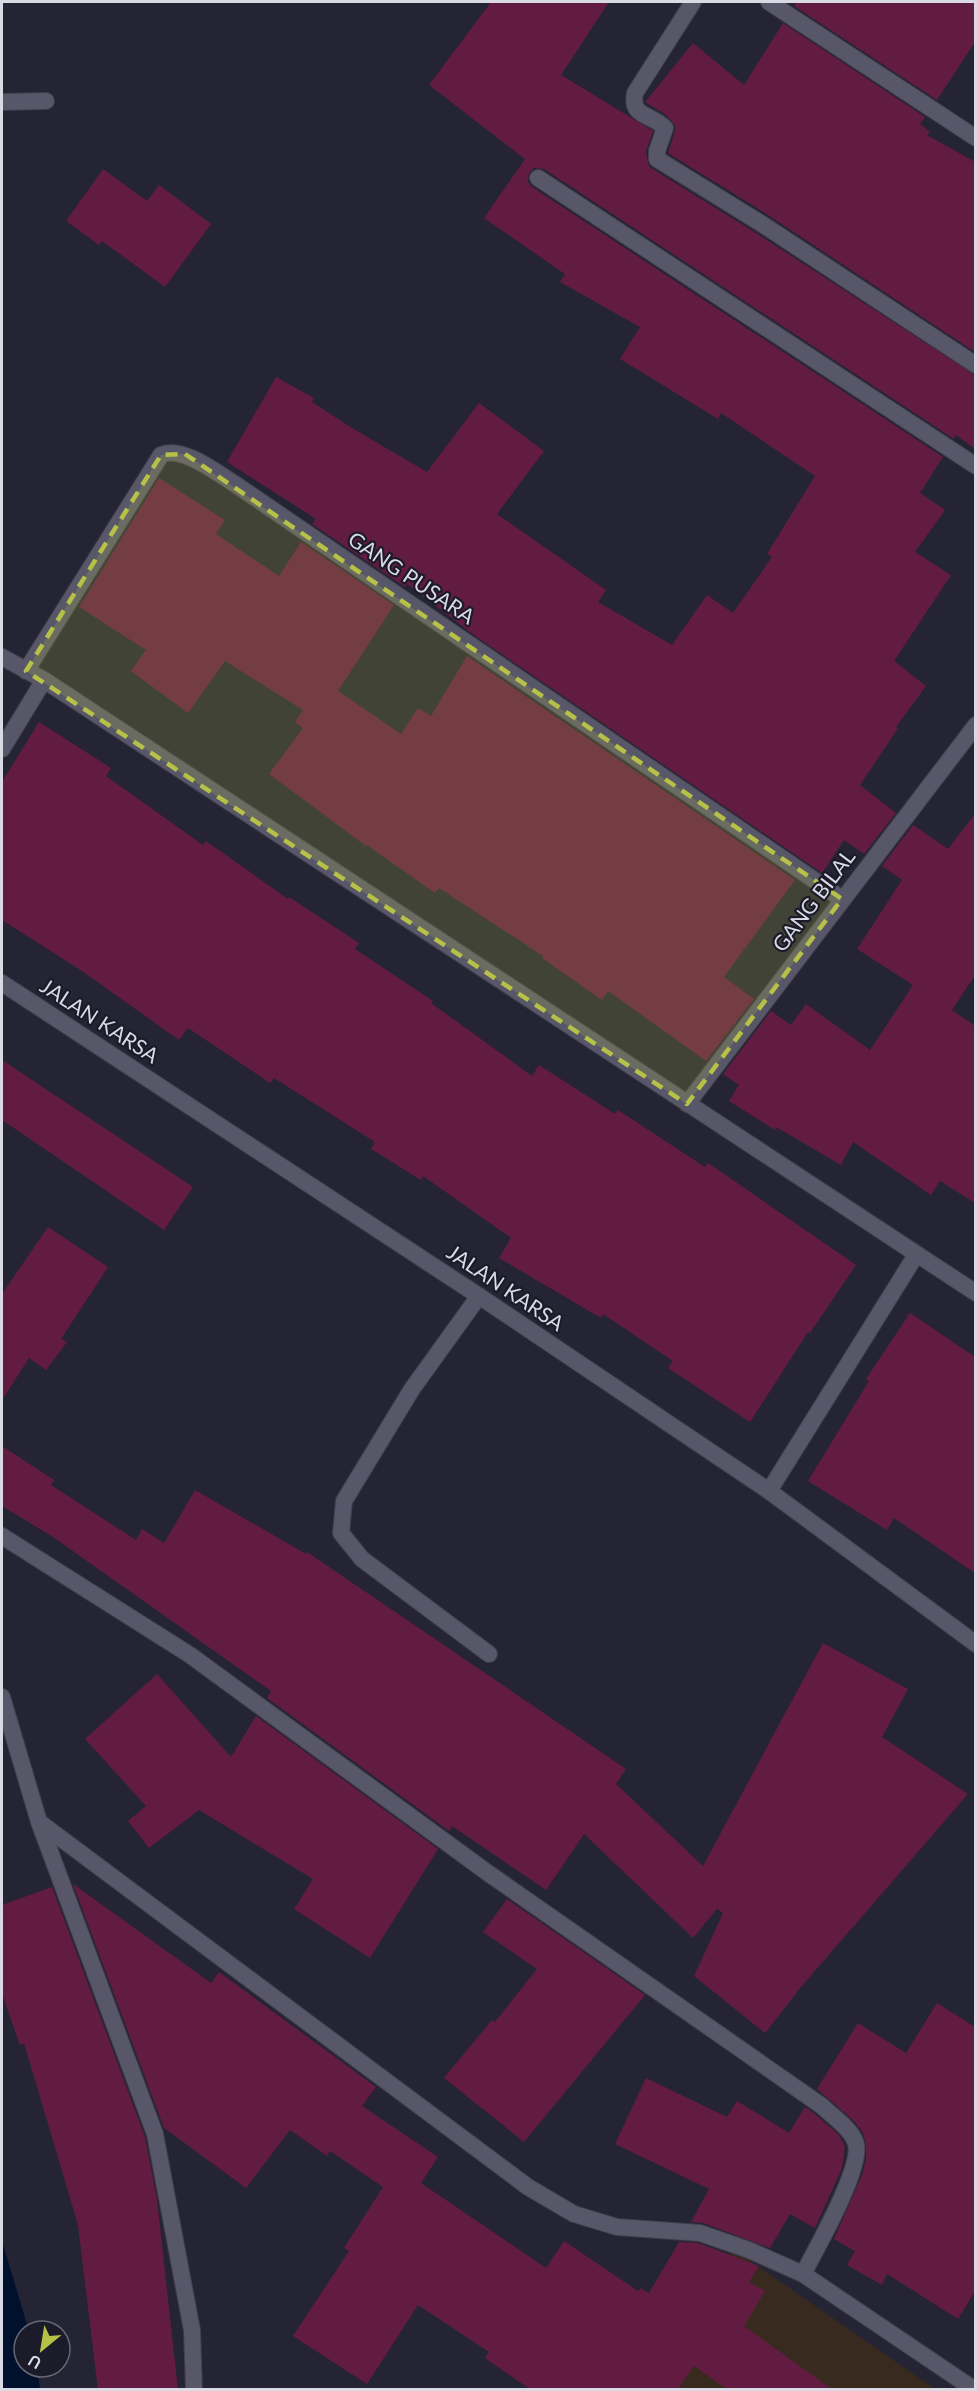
<svg xmlns="http://www.w3.org/2000/svg" width="977" height="2391" viewBox="0 0 977 2391" font-family="Lato,sans-serif">
<style>
.education{fill:#392a1f}
.water{fill:#00102d}
.building{fill:#631c41}
.lines{fill:none;stroke-linecap:round;stroke-linejoin:round}
.service-casing{stroke:#3f3e4b;stroke-width:18}
.minor-casing{stroke:#3f3e4b;stroke-width:18}
.service{stroke:#575769;stroke-width:16}
.minor{stroke:#575769;stroke-width:16}
.marked{fill:#b7c147;fill-opacity:0.2;stroke:#b7c147;stroke-width:4.5;stroke-dasharray:12 8;stroke-linejoin:round}
.labels{text-anchor:middle;dominant-baseline:central;stroke-width:4.5;stroke-linejoin:round;paint-order:stroke}
.street-label{font-size:21px;fill:#dadae5;stroke:#1b1b2a}
</style>
<rect width="100%" height="100%" fill="#252434"/>
<path class="education" d="M 736,2251 L 935,2389 L 576,2390 L 652,2293 Z"/>
<path class="water" d="M 2,2241 L 29,2331 L 24,2331 L 24,2367 L 37,2367 L 40,2389 L 2,2389 Z"/>
<path class="building" d="M 491,2 L 609,2 L 561,75 L 653,131 L 646,151 L 648,164 L 651,168 L 756,233 L 975,375 L 975,449 L 956,435 L 954,439 L 544,169 L 534,168 L 529,173 L 528,182 L 532,187 L 943,457 L 920,493 L 945,510 L 915,552 L 951,575 L 894,661 L 926,686 L 896,727 L 898,728 L 860,785 L 896,813 L 864,854 L 844,840 L 822,873 L 478,638 L 407,584 L 405,587 L 312,524 L 316,519 L 227,462 L 276,377 L 314,398 L 312,402 L 352,428 L 427,472 L 479,403 L 544,451 L 497,514 L 606,590 L 598,602 L 672,645 L 707,595 L 733,613 L 772,557 L 767,554 L 815,476 L 721,413 L 718,419 L 620,359 L 640,327 L 560,282 L 565,274 L 484,218 L 525,159 L 429,85 Z
M 796,2 L 975,2 L 975,42 L 937,100 L 794,6 Z
M 783,23 L 925,117 L 920,124 L 930,132 L 927,135 L 975,162 L 975,352 L 768,215 L 668,153 L 675,131 L 675,125 L 666,115 L 645,102 L 693,43 L 744,85 Z
M 103,169 L 147,201 L 159,185 L 211,224 L 165,287 L 102,241 L 99,245 L 66,221 Z
M 159,478 L 225,520 L 216,534 L 279,576 L 301,542 L 394,605 L 338,691 L 401,734 L 418,708 L 431,716 L 467,656 L 795,880 L 724,977 L 754,999 L 706,1061 L 608,991 L 602,1000 L 542,958 L 543,956 L 439,888 L 435,893 L 367,845 L 366,846 L 269,774 L 303,728 L 295,722 L 303,710 L 225,661 L 188,713 L 131,671 L 146,650 L 79,607 Z
M 39,722 L 111,768 L 106,776 L 203,845 L 206,841 L 288,899 L 289,897 L 359,943 L 355,949 L 433,1001 L 431,1003 L 532,1076 L 539,1065 L 615,1114 L 618,1110 L 705,1167 L 708,1163 L 856,1265 L 810,1333 L 808,1332 L 750,1422 L 668,1368 L 673,1361 L 603,1314 L 601,1318 L 499,1258 L 511,1238 L 423,1176 L 421,1180 L 371,1149 L 375,1142 L 274,1078 L 270,1083 L 188,1028 L 179,1040 L 82,971 L 2,920 L 2,782 Z
M 975,814 L 975,975 L 952,1010 L 975,1026 L 975,1203 L 940,1181 L 931,1195 L 853,1142 L 841,1165 L 776,1127 L 775,1130 L 729,1101 L 739,1085 L 723,1074 L 771,1011 L 791,1025 L 806,1004 L 870,1050 L 913,985 L 857,949 L 902,880 L 882,866 L 913,825 L 948,849 Z
M 2,1060 L 193,1187 L 164,1230 L 2,1120 Z
M 48,1227 L 108,1267 L 61,1339 L 67,1342 L 46,1370 L 29,1358 L 2,1400 L 2,1294 Z
M 910,1313 L 975,1357 L 975,1573 L 894,1518 L 887,1530 L 808,1481 L 869,1381 L 866,1379 Z
M 2,1446 L 54,1480 L 51,1485 L 136,1540 L 142,1529 L 164,1543 L 195,1490 L 306,1554 L 307,1552 L 626,1769 L 616,1784 L 703,1866 L 823,1643 L 908,1689 L 882,1737 L 968,1794 L 801,1987 L 765,2033 L 694,1976 L 723,1913 L 717,1909 L 693,1938 L 584,1834 L 546,1890 L 452,1826 L 449,1831 L 267,1698 L 271,1691 L 53,1537 L 2,1506 Z
M 157,1674 L 231,1757 L 256,1716 L 438,1849 L 370,1958 L 294,1909 L 313,1879 L 199,1810 L 149,1848 L 128,1821 L 146,1806 L 85,1739 Z
M 73,1884 L 211,1983 L 219,1972 L 376,2087 L 362,2106 L 438,2157 L 421,2183 L 546,2268 L 564,2241 L 638,2291 L 641,2288 L 649,2293 L 679,2242 L 698,2243 L 759,2266 L 749,2282 L 765,2291 L 744,2326 L 833,2390 L 728,2390 L 694,2366 L 677,2390 L 531,2390 L 485,2358 L 489,2352 L 418,2305 L 367,2384 L 293,2336 L 349,2251 L 344,2248 L 383,2187 L 330,2151 L 327,2156 L 290,2130 L 246,2188 L 164,2128 Z
M 52,1887 L 145,2137 L 157,2199 L 178,2390 L 98,2390 L 78,2225 L 24,2043 L 20,2045 L 2,1994 L 2,1905 Z
M 507,1899 L 645,1995 L 524,2142 L 444,2078 L 492,2020 L 495,2022 L 537,1969 L 483,1932 Z
M 937,2003 L 975,2027 L 975,2291 L 958,2319 L 887,2274 L 882,2285 L 847,2265 L 855,2251 L 834,2239 L 862,2175 L 866,2158 L 866,2144 L 863,2133 L 854,2121 L 817,2089 L 858,2023 L 906,2053 Z
M 646,2078 L 727,2117 L 737,2101 L 789,2133 L 805,2107 L 815,2114 L 839,2135 L 845,2146 L 842,2168 L 815,2228 L 790,2214 L 770,2248 L 703,2223 L 691,2222 L 709,2189 L 615,2144 Z"/>
<g class="lines">
<g class="service-casing">
<path id="service" d="M 479,1296 L 412,1389 L 344,1501 L 341,1533 L 362,1559 L 489,1654"/>
</g>
<g class="minor-casing">
<path id="minor" d="M 693,2 L 635,93 C 630,118 651,113 665,128 L 657,151 L 657,159 L 762,224 L 976,365
M 769,2 L 976,138
M 2,102 L 46,101
M 538,178 L 976,466
M 2,657 L 44,680 L 976,1293
M 26,671 L 161,455 C 182,445 217,473 235,484 L 842,899
M 2,749 L 44,680
M 2,983 L 479,1296 L 769,1491 L 976,1644
M 687,1104 L 976,725
M 769,1491 L 916,1255
M 2,1536 L 190,1655 L 488,1873 L 822,2106 C 833,2117 852,2129 856,2144 C 862,2169 816,2249 803,2274
M 2,1697 L 39,1822 L 155,2134 L 192,2330 L 194,2390
M 39,1822 L 528,2187 L 574,2214 L 617,2227 L 700,2233 L 749,2250 L 803,2274 L 975,2390"/>
</g>
<use href="#service" class="service"/>
<use href="#minor" class="minor"/>
</g>
<path class="marked" d="M 185,454 L 842,899 L 687,1104 L 26,671 L 161,455 Z"/>
<g class="labels">
<g class="street-label">
<text transform="translate(412 577) rotate(34)">GANG PUSARA</text>
<text transform="translate(813 900) rotate(-53)">GANG BILAL</text>
<text transform="translate(100 1020) rotate(33)">JALAN KARSA</text>
<text transform="translate(506 1287) rotate(34)">JALAN KARSA</text>
</g>
</g>
<rect width="977" height="2391" fill="none" stroke="#dadae5" stroke-width="6"/>
<g transform="translate(42 2349) rotate(210)"><circle r="28" fill="#1b1b2a" stroke="#676775" stroke-width="1.5"/>
<path d="M0-4.5L10 22L0 15L-10 22Z" fill="#b7c147"/>
<text y="-9" font-size="16" font-weight="bold" text-anchor="middle" fill="#dadae5">U</text>
</g>
</svg>
